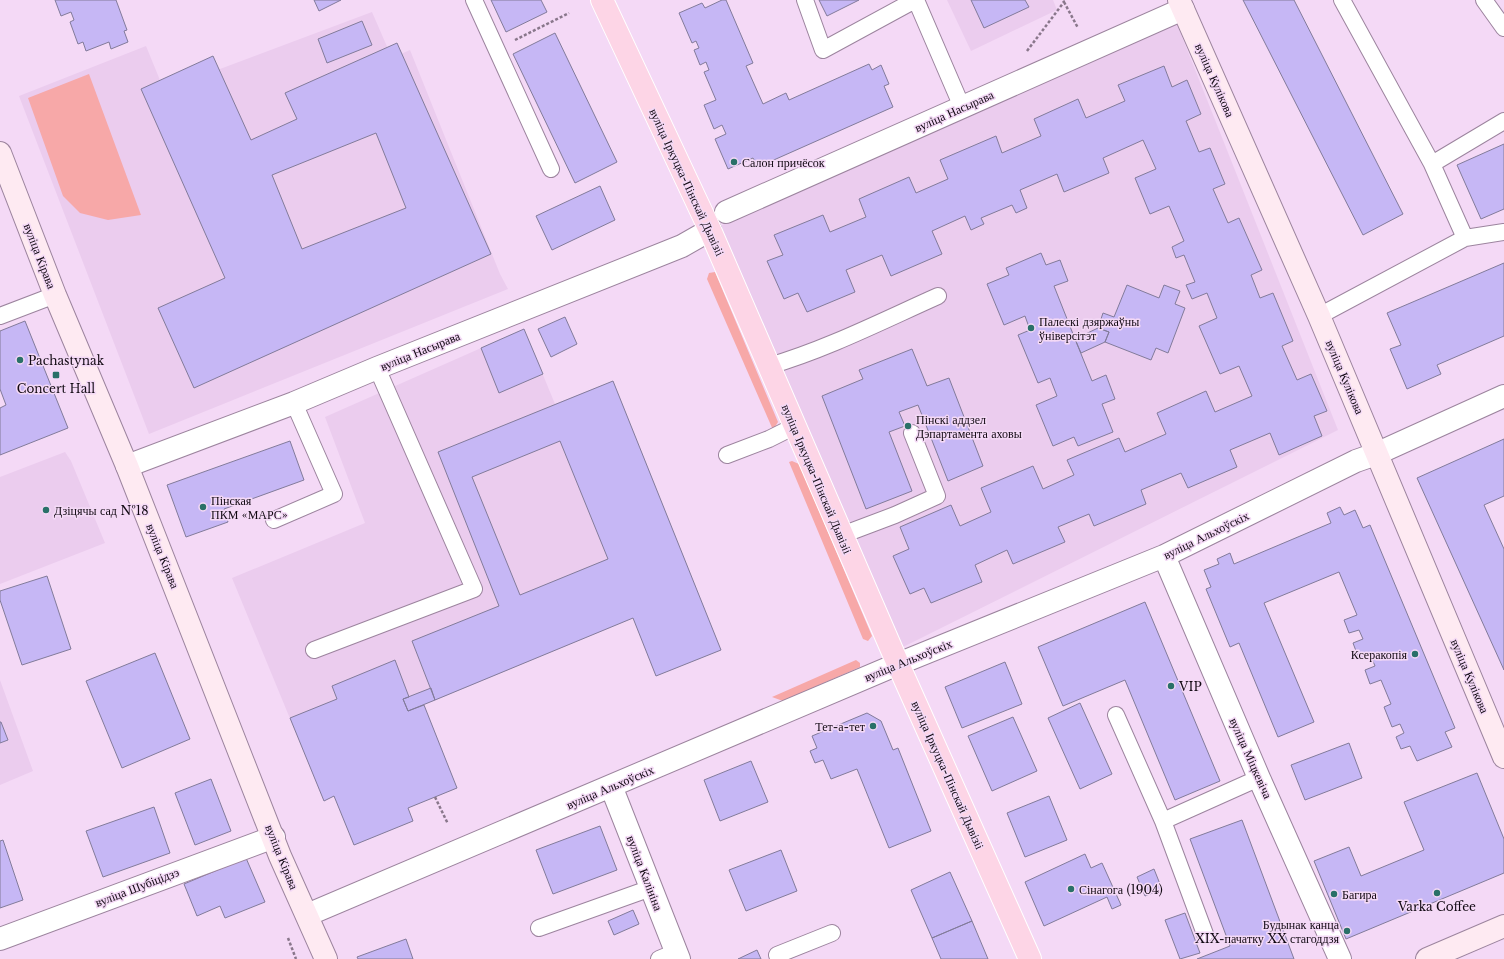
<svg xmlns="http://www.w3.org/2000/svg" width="1504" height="959" viewBox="0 0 1504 959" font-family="'Libre Baskerville',serif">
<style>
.built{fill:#ebccee}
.green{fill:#f7a8a8}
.building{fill:#c6b7f5;stroke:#827b9a;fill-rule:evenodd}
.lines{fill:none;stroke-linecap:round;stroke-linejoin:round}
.lane-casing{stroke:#9c849e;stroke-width:18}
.street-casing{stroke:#9c849e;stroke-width:24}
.secondary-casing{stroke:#9c849e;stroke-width:24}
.primary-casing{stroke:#fff;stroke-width:24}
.path{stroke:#89778b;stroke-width:2.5;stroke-dasharray:3 2;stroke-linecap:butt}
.lane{stroke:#fff;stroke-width:16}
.street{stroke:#fff;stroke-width:22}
.secondary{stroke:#feeaf2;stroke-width:22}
.primary{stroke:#fdd5e6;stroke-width:22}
.poi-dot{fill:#297068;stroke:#f4d9f6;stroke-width:1.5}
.labels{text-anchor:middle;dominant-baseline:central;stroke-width:3;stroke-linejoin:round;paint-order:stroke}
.street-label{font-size:12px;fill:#110912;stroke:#f4d9f6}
.poi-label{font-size:12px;fill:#110912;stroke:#f4d9f6;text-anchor:start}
</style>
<rect width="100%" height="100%" fill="#f4d9f6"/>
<path class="built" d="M 947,0 L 1053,0 L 1057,10 L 971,51 Z
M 372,12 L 392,58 L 410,50 L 500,274 L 508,289 L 149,434 L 19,96 L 146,46 L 164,90 Z
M 1177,24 L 1338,430 L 903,647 L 720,226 Z
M 524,329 L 555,404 L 613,381 L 721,650 L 656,676 L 633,618 L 424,705 L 457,788 L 408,808 L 413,821 L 354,845 L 334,796 L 324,801 L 232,578 L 365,523 L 325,417 Z
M 65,452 L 71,461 L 105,543 L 0,584 L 0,477 Z
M 0,680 L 33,771 L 0,785 Z"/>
<path class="green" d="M 89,74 L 141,215 L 108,220 L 80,213 L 63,196 L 28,98 Z
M 715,272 L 778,422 L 773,430 L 707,279 L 709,273 Z
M 792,461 L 799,464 L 872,636 L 868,641 L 863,639 L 789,462 Z
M 856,660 L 860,663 L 860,667 L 783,701 L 772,697 Z"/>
<path class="building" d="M 55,0 L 116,0 L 127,30 L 124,31 L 128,42 L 111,49 L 109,42 L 86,51 L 83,42 L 78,44 L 70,22 L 74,20 L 71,12 L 61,16 Z
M 314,0 L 341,0 L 319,11 Z
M 491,0 L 541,0 L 547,12 L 506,32 Z
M 722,0 L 726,0 L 753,63 L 746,66 L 763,104 L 786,93 L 789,100 L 869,64 L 872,70 L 881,65 L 889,84 L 884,86 L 893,107 L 758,167 L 753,158 L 728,169 L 715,139 L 726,134 L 722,125 L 714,129 L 704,105 L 716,100 L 704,72 L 709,70 L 706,62 L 700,65 L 694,50 L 699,48 L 696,41 L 692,43 L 679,13 L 702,3 L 705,8 Z
M 819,0 L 859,0 L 827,16 Z
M 971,0 L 1025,0 L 1029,7 L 984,28 Z
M 1243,0 L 1294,0 L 1403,214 L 1363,235 Z
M 362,21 L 372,45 L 327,63 L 318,39 Z
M 555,33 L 617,162 L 575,183 L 513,54 Z
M 397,43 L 491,254 L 194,388 L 158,308 L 225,278 L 141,89 L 213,56 L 251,140 L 297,119 L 285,93 ZM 376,133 L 406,208 L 302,249 L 272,175 Z
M 1164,66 L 1172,87 L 1187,80 L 1201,114 L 1186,121 L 1199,152 L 1210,148 L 1225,184 L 1213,189 L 1228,223 L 1239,218 L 1262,270 L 1251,275 L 1260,298 L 1273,293 L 1293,341 L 1282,346 L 1297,380 L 1311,374 L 1327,411 L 1314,416 L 1322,436 L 1279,455 L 1270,433 L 1230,450 L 1237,467 L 1188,488 L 1181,473 L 1141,490 L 1146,504 L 1094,526 L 1089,514 L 1058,527 L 1065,542 L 1013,564 L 1007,550 L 975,565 L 982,582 L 931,603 L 924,588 L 910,594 L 893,556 L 909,549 L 900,527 L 951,505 L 960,526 L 991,512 L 981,488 L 1033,466 L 1043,489 L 1074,475 L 1067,460 L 1119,438 L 1125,452 L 1166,434 L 1157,413 L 1206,391 L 1215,412 L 1252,396 L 1239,366 L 1220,374 L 1199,326 L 1217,318 L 1207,293 L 1192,299 L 1186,285 L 1195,282 L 1184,255 L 1176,258 L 1172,247 L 1184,241 L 1169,206 L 1150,214 L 1135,178 L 1156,169 L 1143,140 L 1103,158 L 1109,173 L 1064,192 L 1057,174 L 1020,190 L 1027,208 L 1016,213 L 1012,205 L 981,218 L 984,224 L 971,230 L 965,216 L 932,231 L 942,254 L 891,276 L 882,255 L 846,270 L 855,292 L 807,312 L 798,293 L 784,299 L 767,261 L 783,255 L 774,235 L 823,215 L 830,232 L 866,217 L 859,199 L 909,177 L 916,193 L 948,179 L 940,160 L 996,136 L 1002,153 L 1041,136 L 1034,119 L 1078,99 L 1086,118 L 1125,101 L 1118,85 Z
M 1504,144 L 1504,209 L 1481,219 L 1457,165 Z
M 600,186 L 615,220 L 552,250 L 536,216 Z
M 1041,253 L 1046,265 L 1060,260 L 1068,281 L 1054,286 L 1075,339 L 1092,381 L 1106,375 L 1115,399 L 1102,404 L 1113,432 L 1078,446 L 1074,437 L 1053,446 L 1036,405 L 1057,396 L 1050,378 L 1038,383 L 1018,335 L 1030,330 L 1025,316 L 1004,325 L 987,284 L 1009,275 L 1006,268 Z
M 1504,263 L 1504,336 L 1437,365 L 1441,374 L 1407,389 L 1390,349 L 1401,345 L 1387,313 Z
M 1127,285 L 1159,298 L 1164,285 L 1180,291 L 1175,304 L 1185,308 L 1168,353 L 1156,348 L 1151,360 L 1105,342 L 1109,332 L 1098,328 L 1103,313 L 1114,317 Z
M 565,317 L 577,344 L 551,357 L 538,329 Z
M 25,321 L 68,428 L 0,455 L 0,408 L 6,405 L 0,389 L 0,331 Z
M 1098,328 L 1109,332 L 1105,342 L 1081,353 L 1075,339 Z
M 524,329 L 543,374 L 499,393 L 481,348 Z
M 912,349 L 927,386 L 949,378 L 983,466 L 948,481 L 918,405 L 899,412 L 905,426 L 889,432 L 912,491 L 866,509 L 822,396 L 863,379 L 859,370 Z
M 613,381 L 721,650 L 656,676 L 633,618 L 435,700 L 412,641 L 499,606 L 438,452 ZM 560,441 L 608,559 L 520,595 L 472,477 Z
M 1504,439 L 1504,496 L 1484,505 L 1504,549 L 1504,670 L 1417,478 Z
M 290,441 L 304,480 L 224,509 L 228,522 L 186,537 L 167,485 Z
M 1340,507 L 1344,515 L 1355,510 L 1363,528 L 1370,525 L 1455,728 L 1445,732 L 1452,747 L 1417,761 L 1410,746 L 1401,749 L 1396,737 L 1404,733 L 1400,724 L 1392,727 L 1384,707 L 1391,704 L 1381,680 L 1370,684 L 1365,670 L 1375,666 L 1370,654 L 1359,659 L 1353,643 L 1363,639 L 1359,630 L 1349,633 L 1344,620 L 1357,615 L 1339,572 L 1264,603 L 1314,722 L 1278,737 L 1239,643 L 1230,647 L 1206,589 L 1211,587 L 1204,570 L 1219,564 L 1217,559 L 1230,553 L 1234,564 L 1331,523 L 1327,513 Z
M 47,576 L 71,649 L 22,665 L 0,600 L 0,591 Z
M 1145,602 L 1220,781 L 1175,800 L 1125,680 L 1063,706 L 1038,647 Z
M 155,653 L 190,739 L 122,768 L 86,681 Z
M 395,660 L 409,697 L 403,699 L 408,711 L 424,705 L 457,788 L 408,808 L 413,821 L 354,845 L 334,796 L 324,801 L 290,718 L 337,699 L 332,686 Z
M 1005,662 L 1022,704 L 962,728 L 945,687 Z
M 431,688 L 435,700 L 408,711 L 403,699 Z
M 1080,703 L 1112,774 L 1080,789 L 1048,718 Z
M 867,713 L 881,721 L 893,750 L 898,748 L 931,831 L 889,848 L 857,769 L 831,779 L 823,760 L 815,763 L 810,751 L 817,748 L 812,736 Z
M 1013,717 L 1037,771 L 992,791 L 968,736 Z
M 0,722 L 1,722 L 8,740 L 0,743 Z
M 1349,743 L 1362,778 L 1305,800 L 1291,765 Z
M 751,761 L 768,802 L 720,821 L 704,780 Z
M 1477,773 L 1504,839 L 1504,873 L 1346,939 L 1314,861 L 1349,847 L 1361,876 L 1424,850 L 1404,802 Z
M 211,779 L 231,831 L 195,845 L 175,793 Z
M 1049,796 L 1067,840 L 1025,857 L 1007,813 Z
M 154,807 L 170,853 L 103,877 L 86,831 Z
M 1242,820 L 1294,959 L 1197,959 L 1230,946 L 1190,839 Z
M 600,826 L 617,870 L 553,894 L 536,850 Z
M 3,840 L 23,900 L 0,908 L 0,841 Z
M 781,850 L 797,891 L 746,911 L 729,870 Z
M 1085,854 L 1091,868 L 1102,863 L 1121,905 L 1112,909 L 1107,897 L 1044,926 L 1025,882 Z
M 246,858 L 265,902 L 225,918 L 220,906 L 197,916 L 184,884 Z
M 1154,869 L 1162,889 L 1145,896 L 1137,877 Z
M 950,872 L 972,921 L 932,938 L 911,890 Z
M 633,910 L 639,924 L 614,935 L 608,921 Z
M 1185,913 L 1200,953 L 1180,959 L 1165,920 Z
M 972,921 L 988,959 L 941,959 L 932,938 Z
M 406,939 L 413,959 L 358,959 L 357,957 Z
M 757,950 L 761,959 L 738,959 Z"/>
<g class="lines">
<g class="lane-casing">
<path id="lane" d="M 474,0 L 551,169
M 805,0 L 823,50 L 915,0
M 916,0 L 962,107
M 1342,0 L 1432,164
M 1484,0 L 1504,28
M 1465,238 L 1504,232
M 0,316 L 55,295
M 1319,316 L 1465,238 L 1432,164 L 1504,121
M 769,366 C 827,349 882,321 938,296
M 727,455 L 769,439 L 795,426
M 274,520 L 334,494 L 294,403
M 842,535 L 895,515 L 937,496 L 912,433
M 314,650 L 474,589 L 377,368
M 1116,715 L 1163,821
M 539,928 L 651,888
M 1205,934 L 1163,821 L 1259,778
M 659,959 L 676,952
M 779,959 L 777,955 L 832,933"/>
</g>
<g class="street-casing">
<path id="street" d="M 726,212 L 1183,9
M 127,466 L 294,403 L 377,368 L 682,246 L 710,230
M 1164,556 L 1259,778 L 1340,959
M 611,786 L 679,959
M 307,915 L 898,664 L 1164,556 L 1356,461 L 1376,454 L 1504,396
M 0,939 L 274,837"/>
</g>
<g class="secondary-casing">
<path id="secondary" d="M 1179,0 L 1319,316 L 1504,757
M 0,153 L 55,295 L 127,466 L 280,856 L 326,959
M 1427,959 L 1504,926"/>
</g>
<g class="primary-casing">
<path id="primary" d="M 602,0 L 710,230 L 898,664 L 1030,959"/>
</g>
<path class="path" d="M 1064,2 L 1078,28
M 515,40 L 569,13
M 1027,51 L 1064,2 L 1063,0
M 435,797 L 448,824
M 288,938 L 296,959"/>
<use href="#lane" class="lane"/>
<use href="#street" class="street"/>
<use href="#secondary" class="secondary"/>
<use href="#primary" class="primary"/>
</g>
<g class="poi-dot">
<circle cx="734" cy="162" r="4"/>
<circle cx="1031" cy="328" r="4"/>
<circle cx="20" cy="360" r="4"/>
<rect x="52" y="371" width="8" height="8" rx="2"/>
<circle cx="908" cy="426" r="4"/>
<circle cx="203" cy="507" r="4"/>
<circle cx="46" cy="510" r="4"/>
<circle cx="1415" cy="654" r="4"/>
<circle cx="1171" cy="686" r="4"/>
<circle cx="873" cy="726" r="4"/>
<circle cx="1071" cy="889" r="4"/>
<circle cx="1437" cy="893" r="4"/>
<circle cx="1334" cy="894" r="4"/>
<circle cx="1347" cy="931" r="4"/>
</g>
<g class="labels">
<g class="street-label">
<text transform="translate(1215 80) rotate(66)">вуліца Кулікова</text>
<text transform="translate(954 111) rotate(-24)">вуліца Насырава</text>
<text transform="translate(687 182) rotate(65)">вуліца Іркуцка-Пінскай Дывізіі</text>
<text transform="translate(40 256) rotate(69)">вуліца Кірава</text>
<text transform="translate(420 351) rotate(-22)">вуліца Насырава</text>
<text transform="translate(1345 377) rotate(67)">вуліца Кулікова</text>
<text transform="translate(817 479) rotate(67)">вуліца Іркуцка-Пінскай Дывізіі</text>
<text transform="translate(1206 535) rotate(-26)">вуліца Альхоўскіх</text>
<text transform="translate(163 556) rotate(68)">вуліца Кірава</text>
<text transform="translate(908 660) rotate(-22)">вуліца Альхоўскіх</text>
<text transform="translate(1470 676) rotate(67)">вуліца Кулікова</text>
<text transform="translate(1251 758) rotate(66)">вуліца Міцкевіча</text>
<text transform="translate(948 775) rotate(66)">вуліца Іркуцка-Пінскай Дывізіі</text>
<text transform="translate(610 787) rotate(-23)">вуліца Альхоўскіх</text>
<text transform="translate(282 857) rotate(68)">вуліца Кірава</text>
<text transform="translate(645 873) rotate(69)">вуліца Калініна</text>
<text transform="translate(137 887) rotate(-21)">вуліца Шубіцідзэ</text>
</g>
<g class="poi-label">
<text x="742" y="162">Салон причёсок</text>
<text x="1039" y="321">Палескі дзяржаўны<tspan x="1039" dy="14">ўніверсітэт</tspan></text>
<text x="28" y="360">Pachastynak</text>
<text x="56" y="388" text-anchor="middle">Concert Hall</text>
<text x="916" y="419">Пінскі аддзел<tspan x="916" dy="14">Дэпартамента аховы</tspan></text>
<text x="211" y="500">Пінская<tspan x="211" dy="14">ПКМ «МАРС»</tspan></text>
<text x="54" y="510">Дзіцячы сад №18</text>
<text x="1407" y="654" text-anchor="end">Ксеракопія</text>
<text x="1179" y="686">VIP</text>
<text x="865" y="726" text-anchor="end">Тет-а-тет</text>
<text x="1079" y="889">Сінагога (1904)</text>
<text x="1342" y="894">Багира</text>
<text x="1437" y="906" text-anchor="middle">Varka Coffee</text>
<text x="1339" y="924" text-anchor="end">Будынак канца<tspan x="1339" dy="14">XIX-пачатку XX стагоддзя</tspan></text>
</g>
</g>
</svg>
